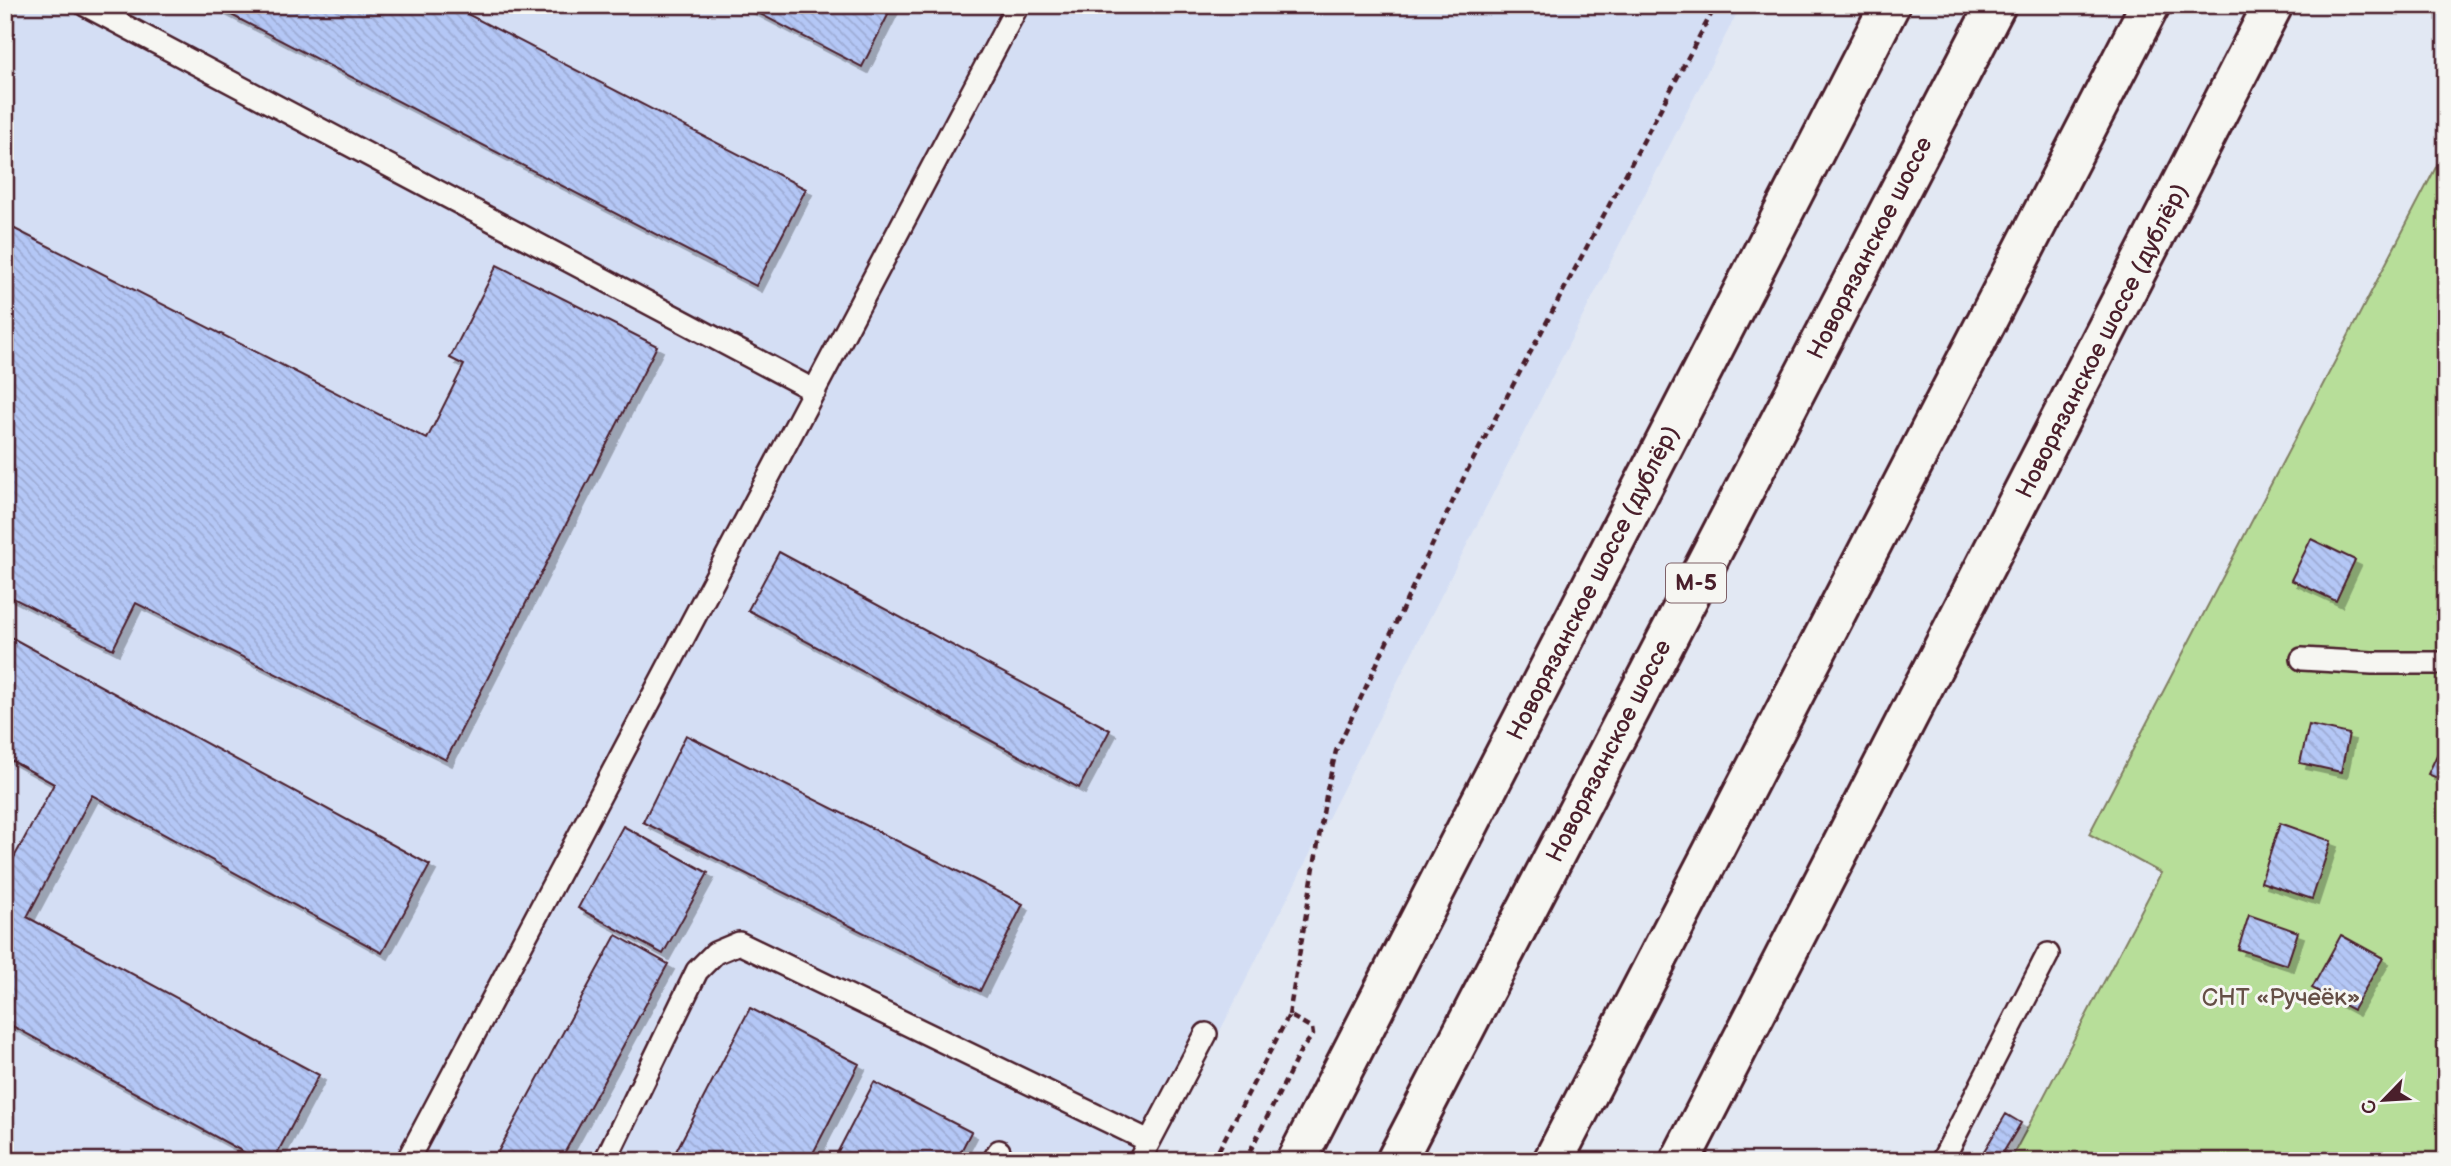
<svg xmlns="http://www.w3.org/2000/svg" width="2451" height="1166" viewBox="0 0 2451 1166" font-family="'Balsamiq Sans',sans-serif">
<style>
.built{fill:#d4def4}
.garden{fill:#b7de99;stroke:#807e62;stroke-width:2}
.building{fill:url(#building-back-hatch);stroke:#4a1f2b;stroke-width:2;filter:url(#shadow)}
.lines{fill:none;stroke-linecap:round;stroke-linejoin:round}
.service-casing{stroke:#4a1f2b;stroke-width:26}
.minor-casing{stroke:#4a1f2b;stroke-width:44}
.tertiary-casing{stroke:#4a1f2b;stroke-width:44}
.trunk-casing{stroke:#4a1f2b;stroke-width:44}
.path{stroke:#4a1f2b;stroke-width:4.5;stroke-dasharray:7 5;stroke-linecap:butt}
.service{stroke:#f6f6f2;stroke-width:21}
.minor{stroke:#f6f6f2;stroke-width:38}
.tertiary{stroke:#f6f6f2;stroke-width:38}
.trunk{stroke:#f6f6f2;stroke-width:38}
.labels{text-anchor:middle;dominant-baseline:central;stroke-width:6;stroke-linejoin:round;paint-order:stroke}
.shield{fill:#f6f6f2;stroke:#7e6067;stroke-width:2}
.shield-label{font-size:23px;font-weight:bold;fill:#4a1f2b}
.street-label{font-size:24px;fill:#4a1f2b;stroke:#f6f6f2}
.park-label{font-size:24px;fill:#654f46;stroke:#f6f6f2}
</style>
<defs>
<pattern id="building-back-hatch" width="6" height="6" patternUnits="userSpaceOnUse" patternTransform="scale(1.75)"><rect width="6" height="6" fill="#b4c7f6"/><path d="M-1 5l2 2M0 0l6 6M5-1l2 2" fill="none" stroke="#9caad3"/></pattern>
<filter id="shadow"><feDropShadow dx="6" dy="6" stdDeviation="0" flood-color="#0004"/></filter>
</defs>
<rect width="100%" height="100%" fill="#e2e8f3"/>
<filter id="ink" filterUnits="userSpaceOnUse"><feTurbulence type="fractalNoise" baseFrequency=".0143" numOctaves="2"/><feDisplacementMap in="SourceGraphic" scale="14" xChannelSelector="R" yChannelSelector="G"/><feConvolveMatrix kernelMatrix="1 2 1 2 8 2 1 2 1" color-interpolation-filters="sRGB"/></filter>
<g filter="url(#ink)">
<path class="built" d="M 5,5 L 1741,5 L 1154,1161 L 5,1161 Z"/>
<path class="garden" d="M 2446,148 L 2446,1161 L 2010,1161 L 2161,873 L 2089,834 Z"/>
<path class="building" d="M 212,5 L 450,5 L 806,189 L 756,286 Z
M 743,5 L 893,5 L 862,67 Z
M 5,224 L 427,439 L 464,365 L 450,358 L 497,265 L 657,346 L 446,760 L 136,603 L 113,649 L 5,594 Z
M 2311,539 L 2355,560 L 2336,601 L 2291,580 Z
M 779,552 L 1110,730 L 1079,788 L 748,610 Z
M 5,634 L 430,865 L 382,953 L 92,795 L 27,917 L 319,1075 L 273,1161 L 260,1161 L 5,1022 L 5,874 L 54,784 L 5,757 Z
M 2309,725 L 2349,734 L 2341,772 L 2300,763 Z
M 686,735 L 1023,904 L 980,991 L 643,822 Z
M 2446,736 L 2446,782 L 2428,774 Z
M 2280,823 L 2331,841 L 2312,899 L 2261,882 Z
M 623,826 L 708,873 L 663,954 L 578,908 Z
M 2249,915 L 2298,932 L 2287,965 L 2238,949 Z
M 616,935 L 668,964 L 560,1161 L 493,1161 Z
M 2341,935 L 2383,958 L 2353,1010 L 2312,988 Z
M 750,1008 L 859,1064 L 809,1161 L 671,1161 Z
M 874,1082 L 971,1132 L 956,1161 L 833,1161 Z
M 2006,1114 L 2021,1123 L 1998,1161 L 1978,1161 Z"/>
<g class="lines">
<g class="service-casing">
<path id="service" d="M 85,5 L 815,391
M 2302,659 L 2372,663 L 2446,663
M 407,1161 L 1018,5
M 605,1161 L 697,971 L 715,953 L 739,943 L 1149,1141
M 993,1161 L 999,1151
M 1139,1161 L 1206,1034
M 1942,1161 L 2048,954"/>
</g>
<g class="minor-casing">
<path id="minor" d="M 1680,1161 L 2273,5"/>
</g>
<g class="tertiary-casing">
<path id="tertiary" d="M 1296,1161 L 1890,5"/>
</g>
<g class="trunk-casing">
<path id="trunk" d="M 1396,1161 L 1996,5
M 1553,1161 L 2150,5"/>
</g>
<path class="path" d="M 1289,1015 L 1327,790 L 1336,751 L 1466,473 L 1716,5
M 1213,1161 L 1289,1015 L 1312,1028 L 1313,1035 L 1301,1050 L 1245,1161"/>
<use href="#service" class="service"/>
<use href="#minor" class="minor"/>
<use href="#tertiary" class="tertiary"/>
<use href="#trunk" class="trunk"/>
</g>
</g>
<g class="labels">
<rect class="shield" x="1666" y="563.5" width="60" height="39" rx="5"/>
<g class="shield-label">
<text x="1696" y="583">М-5</text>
</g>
<g class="street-label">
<text transform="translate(1870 248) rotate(-63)">Новорязанское шоссе</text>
<text transform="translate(2102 341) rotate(-63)">Новорязанское шоссе (дублёр)</text>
<text transform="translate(1593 583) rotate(-63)">Новорязанское шоссе (дублёр)</text>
<text transform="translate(1609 751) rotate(-63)">Новорязанское шоссе</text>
</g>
<g class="park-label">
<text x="2281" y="997">СНТ «Ручеёк»</text>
</g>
</g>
<rect width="2451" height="1166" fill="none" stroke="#f6f6f2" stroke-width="28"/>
<rect x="14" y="14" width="2423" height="1138" fill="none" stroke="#4a1f2b" stroke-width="2.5" filter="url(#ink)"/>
<g transform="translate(2384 1100) rotate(245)" stroke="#f6f6f2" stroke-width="5" paint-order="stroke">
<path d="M0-5L12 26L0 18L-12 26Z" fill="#4a1f2b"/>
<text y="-10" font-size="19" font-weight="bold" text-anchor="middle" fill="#4a1f2b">С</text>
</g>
</svg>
